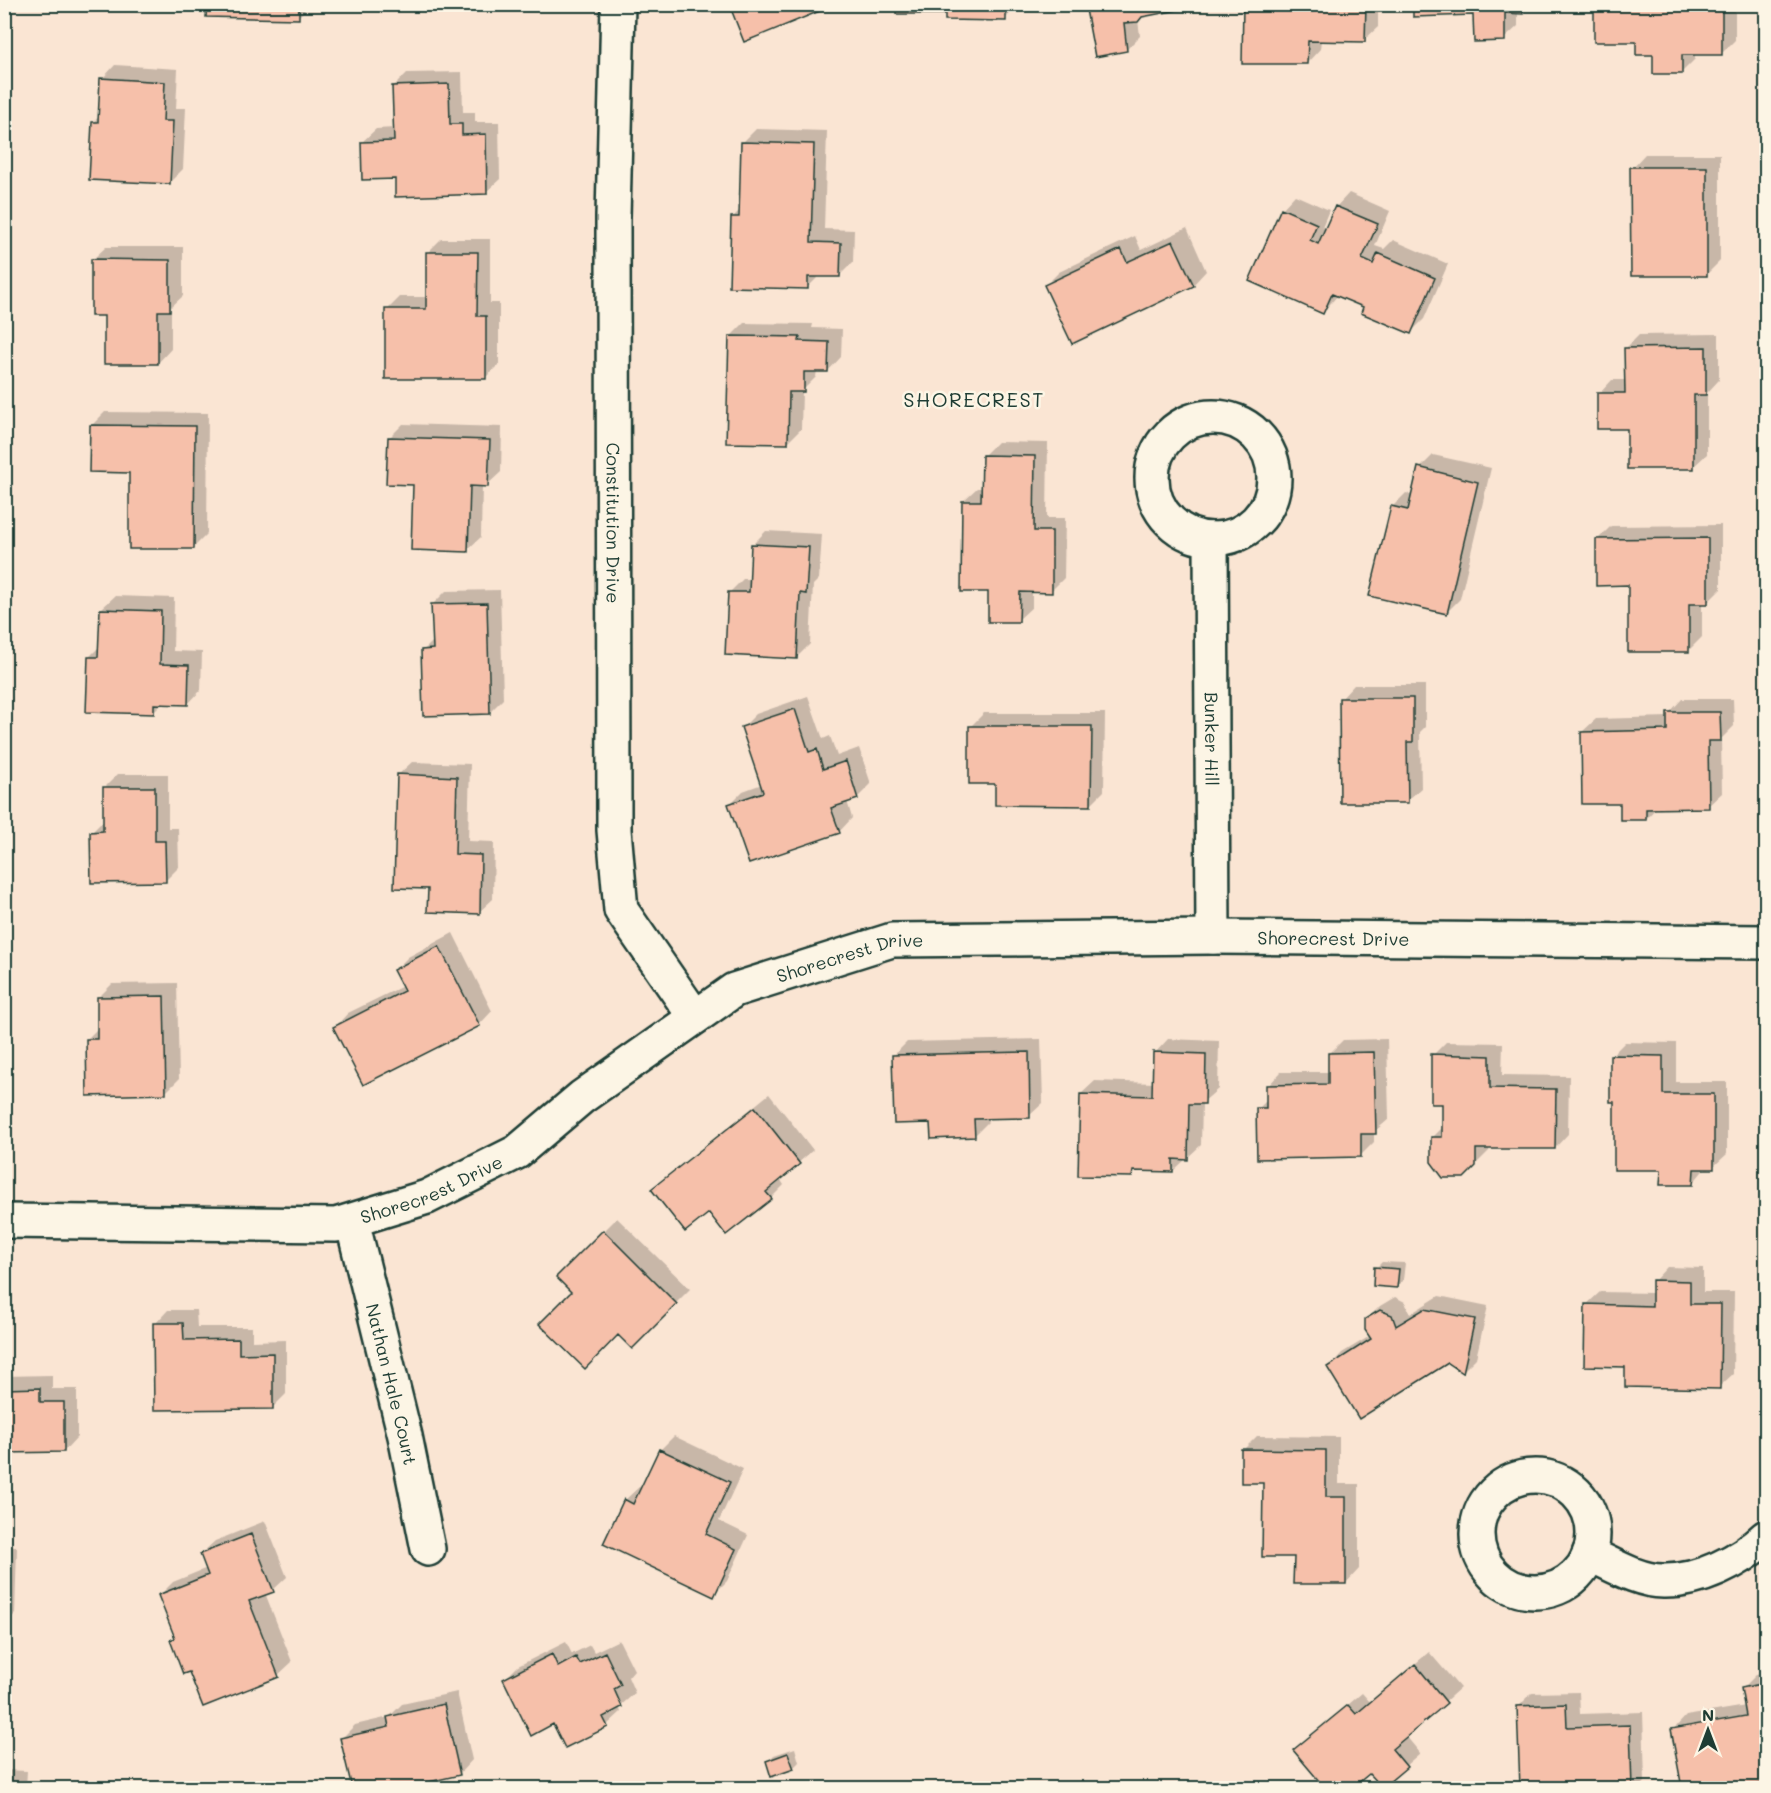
<svg xmlns="http://www.w3.org/2000/svg" width="1771" height="1793" viewBox="0 0 1771 1793" font-family="Mali,sans-serif">
<style>
.shadow{fill:#0003}
.building{fill:#f6c0aa;stroke:#1f3d34;stroke-width:1.5}
.lines{fill:none;stroke-linecap:round;stroke-linejoin:round}
.street-casing{stroke:#1f3d34;stroke-width:38}
.street{stroke:#fcf5e5;stroke-width:33}
.labels{text-anchor:middle;dominant-baseline:central;stroke-width:5;stroke-linejoin:round;paint-order:stroke}
.street-label{font-size:18px;fill:#1f3d34;stroke:#fcf5e5}
.neighbourhood-label{font-size:20px;letter-spacing:1.5px;fill:#1f3d34;stroke:#fcf5e5}
</style>
<rect width="100%" height="100%" fill="#fae5d3"/>
<filter id="ink" filterUnits="userSpaceOnUse"><feTurbulence type="fractalNoise" baseFrequency=".0167" numOctaves="2"/><feDisplacementMap in="SourceGraphic" scale="12" xChannelSelector="R" yChannelSelector="G"/><feConvolveMatrix kernelMatrix="1 2 1 2 8 2 1 2 1" color-interpolation-filters="sRGB"/></filter>
<g filter="url(#ink)">
<path class="shadow" d="M 208,4 L 311,4 L 298,17 Z
M 897,4 L 1019,4 L 1005,19 Z
M 1087,4 L 1187,4 L 1144,15 L 1138,20 L 1140,36 L 1127,49 Z
M 1244,4 L 1378,4 L 1378,27 L 1364,40 L 1321,40 L 1320,49 L 1307,63 Z
M 1414,4 L 1530,4 L 1522,12 L 1518,12 L 1518,26 L 1504,39 L 1474,14 Z
M 1595,4 L 1735,4 L 1735,40 L 1721,54 L 1695,54 L 1695,59 L 1681,73 Z
M 115,65 L 178,69 L 176,108 L 186,108 L 183,169 L 169,183 L 93,122 L 100,116 L 102,79 Z
M 462,72 L 463,112 L 475,112 L 475,122 L 499,122 L 500,179 L 486,192 L 396,178 L 362,142 L 376,129 L 395,128 L 394,86 L 407,73 Z
M 756,129 L 827,131 L 824,229 L 854,230 L 853,262 L 839,276 L 820,275 L 807,288 L 732,218 L 741,209 L 742,143 Z
M 1645,154 L 1720,154 L 1720,261 L 1707,274 L 1632,168 Z
M 1349,193 L 1390,211 L 1375,246 L 1384,249 L 1393,240 L 1448,264 L 1424,319 L 1410,333 L 1365,306 L 1338,295 L 1323,312 L 1282,209 L 1295,195 L 1329,210 L 1322,227 L 1327,228 L 1336,207 Z
M 1187,228 L 1206,271 L 1193,285 L 1046,285 L 1059,272 L 1135,236 L 1141,250 Z
M 441,239 L 490,239 L 490,303 L 499,303 L 499,364 L 485,378 L 387,310 L 400,297 L 428,297 L 428,252 Z
M 106,247 L 183,247 L 183,296 L 171,307 L 171,349 L 158,363 L 106,314 L 92,260 Z
M 744,323 L 813,324 L 812,328 L 842,329 L 841,357 L 828,371 L 817,370 L 816,377 L 802,391 L 801,429 L 787,443 L 731,336 Z
M 1719,334 L 1719,380 L 1707,393 L 1707,454 L 1693,467 L 1628,427 L 1599,394 L 1612,380 L 1626,380 L 1625,349 L 1639,335 Z
M 105,412 L 208,413 L 207,534 L 193,548 L 91,426 Z
M 403,424 L 502,427 L 501,472 L 487,485 L 482,485 L 481,537 L 467,550 L 415,484 L 389,438 Z
M 997,442 L 1048,443 L 1047,518 L 1065,518 L 1064,578 L 1051,591 L 1032,591 L 1032,607 L 1018,620 L 990,591 L 963,501 L 977,488 L 983,488 L 983,456 Z
M 1433,455 L 1491,468 L 1460,599 L 1446,613 L 1392,507 L 1406,493 L 1413,495 L 1420,468 Z
M 1721,525 L 1721,589 L 1708,602 L 1702,602 L 1702,637 L 1689,650 L 1630,584 L 1598,539 L 1611,526 Z
M 766,531 L 822,534 L 819,579 L 813,585 L 810,644 L 797,657 L 730,592 L 743,579 L 751,579 L 753,544 Z
M 500,590 L 503,699 L 489,713 L 423,651 L 434,640 L 432,605 L 446,591 Z
M 115,596 L 174,598 L 173,651 L 202,652 L 201,690 L 188,704 L 163,703 L 153,713 L 89,657 L 100,646 L 101,609 Z
M 1354,685 L 1425,685 L 1425,727 L 1420,732 L 1421,788 L 1407,801 L 1341,699 Z
M 808,696 L 823,739 L 830,736 L 837,756 L 859,748 L 871,784 L 858,797 L 847,801 L 852,818 L 839,832 L 730,804 L 743,791 L 762,784 L 742,728 L 756,714 Z
M 1682,699 L 1733,699 L 1734,726 L 1721,739 L 1722,793 L 1708,806 L 1657,807 L 1646,819 L 1621,803 L 1582,732 L 1596,719 L 1669,717 L 1669,713 Z
M 984,713 L 1105,713 L 1104,791 L 1091,804 L 971,726 Z
M 412,762 L 470,764 L 468,841 L 494,842 L 493,899 L 479,912 L 429,888 L 398,775 Z
M 118,774 L 168,774 L 168,828 L 178,828 L 179,867 L 165,881 L 92,832 L 105,819 L 104,788 Z
M 453,933 L 492,1011 L 479,1025 L 335,1027 L 348,1013 L 403,986 L 395,970 L 408,957 Z
M 177,983 L 179,1079 L 165,1093 L 87,1039 L 98,1028 L 98,998 L 112,984 Z
M 1041,1039 L 1043,1103 L 1029,1116 L 987,1117 L 988,1122 L 974,1136 L 932,1121 L 893,1056 L 907,1042 Z
M 1168,1039 L 1219,1041 L 1218,1089 L 1202,1103 L 1201,1145 L 1173,1171 L 1138,1170 L 1132,1176 L 1081,1094 L 1095,1081 L 1154,1083 L 1155,1053 Z
M 1387,1039 L 1389,1119 L 1374,1132 L 1374,1142 L 1360,1156 L 1258,1109 L 1268,1099 L 1268,1086 L 1281,1072 L 1330,1072 L 1329,1054 L 1343,1040 Z
M 1446,1042 L 1503,1043 L 1502,1075 L 1569,1076 L 1568,1134 L 1555,1148 L 1489,1147 L 1489,1151 L 1464,1176 L 1432,1138 L 1444,1126 L 1444,1103 L 1433,1055 Z
M 1625,1042 L 1676,1043 L 1676,1082 L 1727,1082 L 1727,1154 L 1713,1167 L 1706,1167 L 1692,1184 L 1662,1169 L 1616,1101 L 1611,1056 Z
M 769,1094 L 813,1150 L 780,1179 L 784,1185 L 771,1198 L 709,1211 L 653,1189 Z
M 617,1218 L 690,1289 L 632,1347 L 558,1277 Z
M 1382,1262 L 1405,1263 L 1403,1280 L 1397,1286 L 1376,1268 Z
M 1667,1267 L 1703,1268 L 1703,1292 L 1734,1292 L 1733,1374 L 1719,1387 L 1627,1365 L 1586,1305 L 1600,1292 L 1653,1293 L 1654,1281 Z
M 1439,1296 L 1488,1306 L 1476,1358 L 1463,1371 L 1448,1361 L 1329,1367 L 1342,1353 L 1370,1336 L 1366,1320 L 1380,1306 L 1395,1297 L 1405,1302 L 1410,1314 Z
M 168,1310 L 196,1310 L 197,1327 L 252,1327 L 252,1341 L 286,1340 L 286,1394 L 273,1407 L 155,1324 Z
M 52,1375 L 52,1389 L 77,1389 L 77,1437 L 64,1451 L 4,1452 L 4,1376 Z
M 674,1436 L 743,1469 L 719,1521 L 748,1535 L 727,1581 L 713,1595 L 625,1500 L 639,1487 L 642,1488 L 660,1450 Z
M 1257,1436 L 1339,1437 L 1339,1484 L 1359,1484 L 1359,1569 L 1346,1583 L 1295,1556 L 1264,1481 L 1243,1450 Z
M 265,1521 L 287,1577 L 273,1590 L 265,1593 L 292,1662 L 278,1675 L 204,1705 L 190,1670 L 172,1640 L 176,1637 L 160,1595 L 173,1582 L 207,1568 L 201,1554 L 215,1541 Z
M 4,1547 L 17,1547 L 15,1614 L 4,1625 Z
M 619,1640 L 634,1670 L 628,1677 L 635,1693 L 619,1707 L 621,1712 L 607,1725 L 566,1746 L 554,1722 L 504,1680 L 518,1666 L 566,1642 L 572,1654 L 590,1645 L 594,1652 Z
M 1429,1652 L 1460,1688 L 1406,1736 L 1420,1753 L 1381,1787 L 1369,1772 L 1349,1788 L 1327,1788 L 1295,1750 L 1362,1693 L 1370,1702 Z
M 1766,1673 L 1766,1782 L 1730,1788 L 1683,1788 L 1673,1730 L 1686,1716 L 1746,1706 L 1743,1688 L 1756,1675 Z
M 457,1692 L 472,1760 L 459,1774 L 393,1788 L 353,1788 L 342,1738 L 355,1725 L 389,1717 L 402,1704 Z
M 1579,1692 L 1580,1714 L 1643,1712 L 1645,1782 L 1639,1788 L 1521,1788 L 1519,1706 L 1532,1693 Z
M 795,1748 L 799,1762 L 793,1768 L 768,1761 L 774,1755 Z
M 4,1770 L 27,1771 L 26,1788 L 4,1788 Z"/>
<path class="building" d="M 207,4 L 299,4 L 299,19 L 206,17 Z
M 729,4 L 837,4 L 744,42 Z
M 896,4 L 1006,4 L 1006,21 L 945,20 L 945,14 L 896,14 Z
M 1085,4 L 1184,4 L 1184,9 L 1142,17 L 1138,22 L 1124,23 L 1127,51 L 1095,57 Z
M 1243,4 L 1366,4 L 1365,42 L 1308,41 L 1307,64 L 1242,64 Z
M 1413,4 L 1523,4 L 1523,14 L 1505,13 L 1505,41 L 1474,42 L 1473,15 L 1413,17 Z
M 1594,4 L 1722,4 L 1722,55 L 1682,55 L 1682,74 L 1653,74 L 1653,55 L 1636,55 L 1636,42 L 1594,42 Z
M 100,78 L 165,82 L 163,121 L 173,121 L 170,184 L 89,180 L 92,122 L 98,122 Z
M 449,84 L 450,124 L 462,124 L 462,135 L 486,134 L 487,194 L 395,197 L 395,179 L 362,180 L 361,142 L 394,141 L 392,86 Z
M 741,142 L 814,144 L 811,242 L 841,243 L 840,277 L 808,277 L 808,289 L 729,287 L 731,217 L 739,217 Z
M 1630,167 L 1707,167 L 1707,276 L 1631,276 Z
M 1335,206 L 1378,224 L 1362,259 L 1373,264 L 1378,253 L 1435,278 L 1411,334 L 1361,313 L 1363,307 L 1332,294 L 1323,314 L 1249,281 L 1281,208 L 1317,224 L 1310,240 L 1318,244 Z
M 1173,241 L 1194,286 L 1072,344 L 1044,285 L 1121,249 L 1127,262 Z
M 426,252 L 478,252 L 477,316 L 486,316 L 486,379 L 385,379 L 385,309 L 426,309 Z
M 91,259 L 170,260 L 170,311 L 158,311 L 158,364 L 104,364 L 104,316 L 91,316 Z
M 729,336 L 800,337 L 799,341 L 829,342 L 828,372 L 804,372 L 804,392 L 789,392 L 788,444 L 726,443 Z
M 1706,347 L 1706,395 L 1694,395 L 1694,469 L 1627,469 L 1627,429 L 1597,429 L 1597,393 L 1625,393 L 1624,348 Z
M 90,425 L 195,426 L 194,549 L 129,549 L 129,473 L 89,472 Z
M 388,437 L 490,440 L 488,487 L 470,486 L 468,552 L 411,550 L 413,485 L 386,484 Z
M 982,455 L 1035,456 L 1034,531 L 1052,531 L 1052,593 L 1020,592 L 1019,622 L 988,622 L 988,592 L 961,592 L 962,501 L 981,501 Z
M 1418,467 L 1478,482 L 1447,614 L 1369,596 L 1391,506 L 1408,510 Z
M 1708,538 L 1708,604 L 1689,604 L 1689,652 L 1628,652 L 1628,585 L 1596,586 L 1596,539 Z
M 751,544 L 809,547 L 806,594 L 800,593 L 797,659 L 725,655 L 728,592 L 749,592 Z
M 487,603 L 490,714 L 423,716 L 421,650 L 433,649 L 431,604 Z
M 100,609 L 161,611 L 160,664 L 189,665 L 188,705 L 154,704 L 154,714 L 86,712 L 88,657 L 98,657 Z
M 1339,698 L 1413,698 L 1413,742 L 1407,742 L 1408,803 L 1340,803 Z
M 795,709 L 809,752 L 817,749 L 823,769 L 846,761 L 858,799 L 831,808 L 840,833 L 749,864 L 728,804 L 763,792 L 741,727 Z
M 1667,712 L 1720,712 L 1721,741 L 1708,741 L 1709,808 L 1646,809 L 1646,820 L 1620,820 L 1620,804 L 1582,804 L 1581,732 L 1667,730 Z
M 969,726 L 1092,726 L 1091,806 L 995,805 L 995,784 L 969,784 Z
M 397,774 L 457,777 L 455,854 L 481,855 L 480,914 L 427,912 L 428,889 L 394,888 Z
M 103,787 L 155,787 L 155,841 L 165,841 L 166,882 L 91,883 L 90,832 L 103,831 Z
M 439,946 L 480,1026 L 363,1085 L 333,1027 L 404,991 L 393,970 Z
M 164,996 L 166,1094 L 87,1096 L 86,1039 L 97,1039 L 97,997 Z
M 1029,1052 L 1030,1118 L 974,1119 L 975,1137 L 931,1139 L 930,1123 L 894,1124 L 892,1055 Z
M 1153,1052 L 1206,1054 L 1205,1104 L 1189,1104 L 1188,1160 L 1173,1159 L 1173,1172 L 1133,1171 L 1132,1177 L 1078,1176 L 1080,1094 L 1152,1096 Z
M 1374,1052 L 1376,1134 L 1361,1134 L 1361,1157 L 1257,1159 L 1256,1108 L 1266,1108 L 1266,1085 L 1328,1084 L 1328,1053 Z
M 1431,1054 L 1490,1056 L 1490,1088 L 1556,1089 L 1555,1149 L 1476,1149 L 1476,1166 L 1464,1178 L 1443,1178 L 1431,1162 L 1431,1137 L 1442,1137 L 1442,1104 L 1431,1104 Z
M 1610,1055 L 1663,1056 L 1663,1094 L 1714,1094 L 1714,1169 L 1694,1169 L 1693,1185 L 1660,1185 L 1661,1170 L 1614,1170 L 1614,1102 L 1610,1102 Z
M 755,1107 L 800,1164 L 766,1192 L 772,1199 L 726,1235 L 709,1213 L 685,1232 L 651,1189 Z
M 603,1230 L 677,1304 L 632,1349 L 618,1335 L 585,1369 L 539,1324 L 571,1292 L 556,1277 Z
M 1374,1267 L 1399,1269 L 1397,1288 L 1373,1286 Z
M 1652,1280 L 1690,1281 L 1690,1304 L 1721,1304 L 1720,1389 L 1625,1387 L 1625,1367 L 1584,1366 L 1585,1304 L 1652,1306 Z
M 1424,1309 L 1475,1319 L 1463,1373 L 1448,1363 L 1359,1419 L 1327,1367 L 1371,1339 L 1365,1330 L 1365,1319 L 1380,1310 L 1392,1315 L 1396,1326 Z
M 153,1323 L 183,1323 L 184,1340 L 239,1339 L 239,1354 L 273,1353 L 273,1409 L 154,1410 Z
M 40,1388 L 40,1402 L 64,1402 L 64,1452 L 4,1453 L 4,1389 Z
M 659,1449 L 730,1482 L 706,1534 L 736,1549 L 714,1597 L 603,1544 L 624,1499 L 633,1504 Z
M 1241,1449 L 1326,1450 L 1326,1497 L 1346,1497 L 1346,1584 L 1293,1584 L 1294,1557 L 1262,1557 L 1263,1483 L 1241,1483 Z
M 251,1534 L 274,1592 L 249,1601 L 279,1677 L 203,1707 L 189,1672 L 183,1674 L 170,1640 L 175,1638 L 158,1595 L 208,1575 L 200,1554 Z
M 605,1652 L 621,1685 L 614,1689 L 622,1707 L 603,1717 L 608,1727 L 565,1748 L 553,1724 L 531,1736 L 503,1679 L 552,1654 L 558,1667 L 576,1657 L 580,1664 Z
M 1415,1664 L 1447,1703 L 1392,1749 L 1407,1767 L 1382,1788 L 1369,1774 L 1352,1788 L 1325,1788 L 1293,1750 L 1348,1705 L 1356,1714 Z
M 1766,1683 L 1766,1783 L 1738,1788 L 1682,1788 L 1671,1729 L 1746,1716 L 1741,1688 Z
M 444,1704 L 460,1775 L 402,1788 L 352,1788 L 340,1738 L 389,1727 L 387,1717 Z
M 1566,1704 L 1567,1727 L 1630,1725 L 1632,1788 L 1520,1788 L 1517,1706 Z
M 788,1753 L 794,1769 L 771,1777 L 766,1761 Z
M 4,1783 L 14,1784 L 14,1788 L 4,1788 Z"/>
<g class="lines">
<g class="street-casing">
<g id="street">
<path id="s1" d="M 618,4 L 613,217 L 614,830 L 621,910 L 695,1017"/>
<circle cx="1213" cy="478" r="61"/>
<path id="s2" d="M 1211,539 L 1213,937"/>
<path id="s3" d="M 4,1221 L 336,1225 L 427,1197 L 517,1152 L 582,1097 L 734,990 L 892,940 L 1213,937 L 1766,942"/>
<path id="s4" d="M 352,1221 L 405,1436 L 428,1549"/>
<circle cx="1535" cy="1534" r="58"/>
<path d="M 1589,1554 C 1611,1564 1638,1581 1663,1581 C 1699,1582 1741,1561 1766,1537"/>
</g>
</g>
<use href="#street" class="street"/>
</g>
</g>
<g class="labels">
<g class="street-label">
<text stroke="none"><textPath href="#s1" startOffset="519">Constitution Drive</textPath></text>
<text stroke="none"><textPath href="#s2" startOffset="200">Bunker Hill</textPath></text>
<text stroke="none"><textPath href="#s3" startOffset="1406">Shorecrest Drive</textPath></text>
<text stroke="none"><textPath href="#s3" startOffset="920">Shorecrest Drive</textPath></text>
<text stroke="none"><textPath href="#s3" startOffset="434">Shorecrest Drive</textPath></text>
<text stroke="none"><textPath href="#s4" startOffset="168">Nathan Hale Court</textPath></text>
</g>
<g class="neighbourhood-label">
<text x="974" y="399">SHORECREST</text>
</g>
</g>
<rect width="1771" height="1793" fill="none" stroke="#fcf5e5" stroke-width="24"/>
<rect x="12" y="12" width="1747" height="1769" fill="none" stroke="#1f3d34" stroke-width="2" filter="url(#ink)"/>
<g transform="translate(1708 1730)" stroke="#fcf5e5" stroke-width="4.5" paint-order="stroke">
<path d="M0-4.5L10 22L0 15L-10 22Z" fill="#1f3d34"/>
<text y="-9" font-size="16" font-weight="bold" text-anchor="middle" fill="#1f3d34">N</text>
</g>
</svg>
